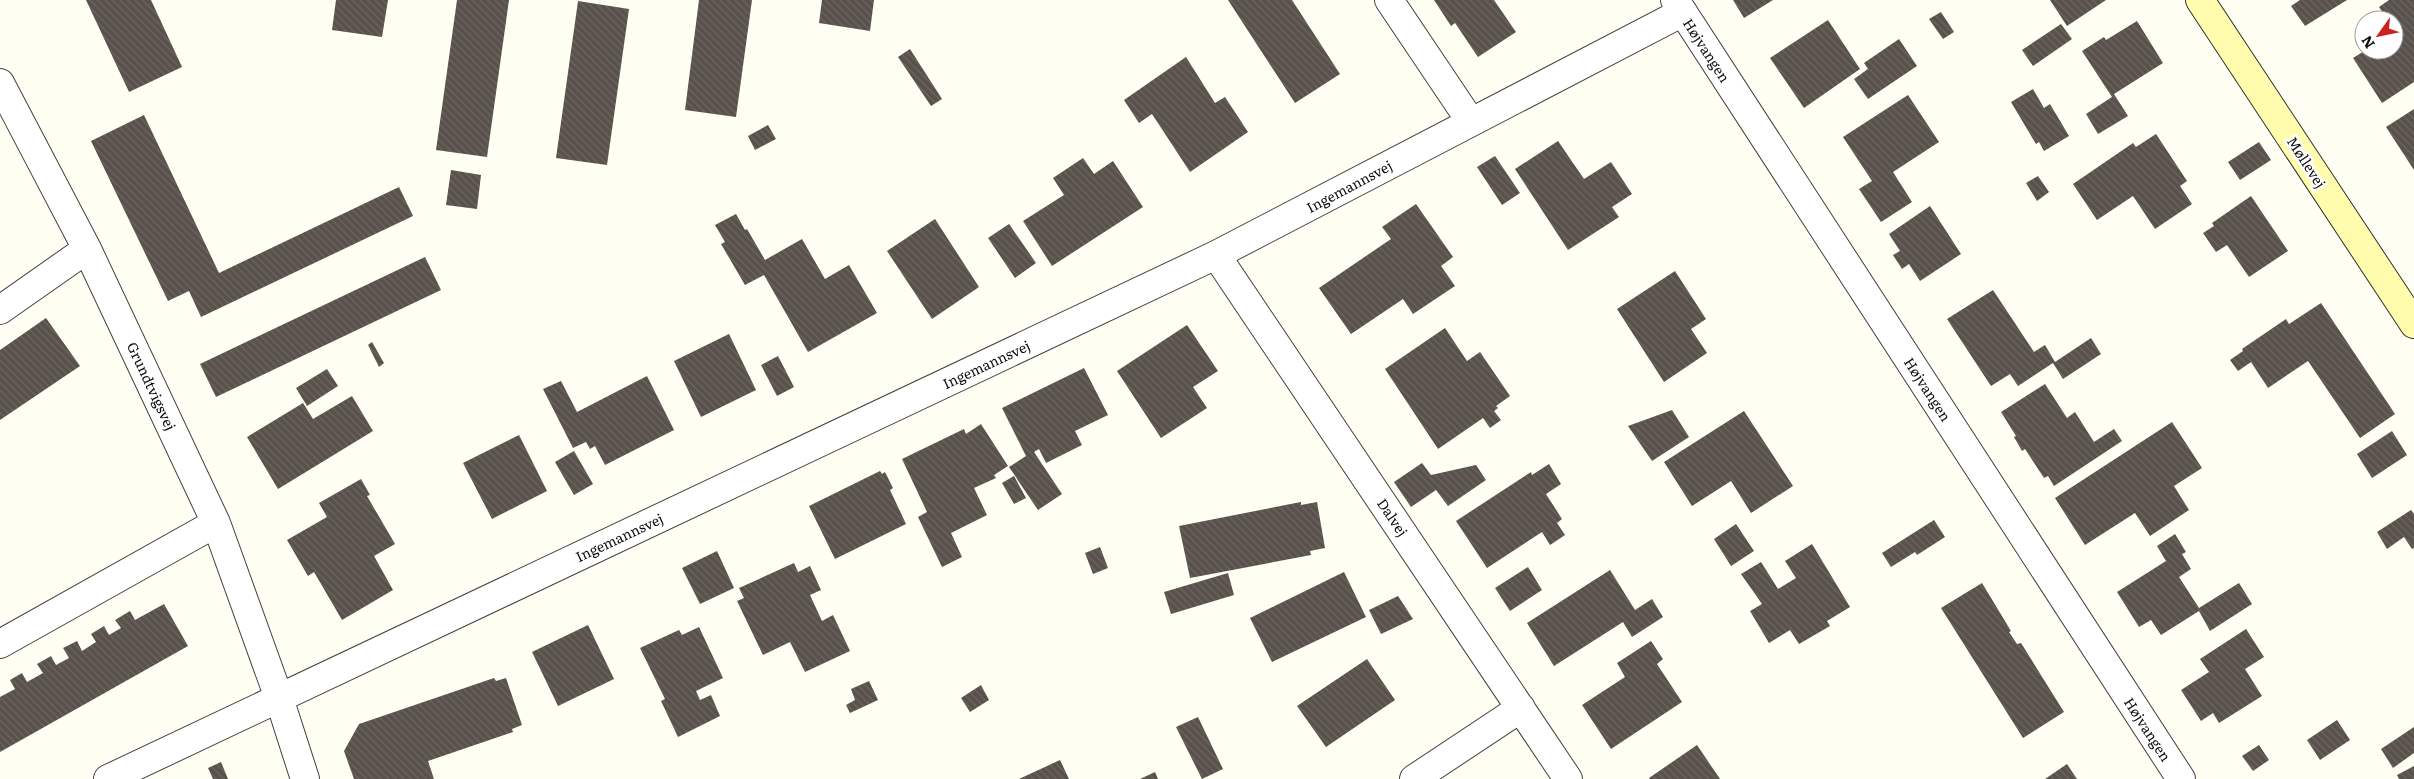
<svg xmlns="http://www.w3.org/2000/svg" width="2414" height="779" viewBox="0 0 2414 779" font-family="Literata,serif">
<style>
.building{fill:url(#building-back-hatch)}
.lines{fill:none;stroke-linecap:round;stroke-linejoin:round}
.street-casing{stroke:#424242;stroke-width:30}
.secondary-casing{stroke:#313131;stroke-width:30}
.street{stroke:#fff;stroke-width:28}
.secondary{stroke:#fffdad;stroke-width:28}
.labels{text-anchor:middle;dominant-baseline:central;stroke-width:5;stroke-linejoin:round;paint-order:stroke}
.street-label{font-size:14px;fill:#0f0f0f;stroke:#fff}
</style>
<defs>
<pattern id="building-back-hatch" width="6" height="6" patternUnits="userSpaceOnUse" patternTransform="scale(1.25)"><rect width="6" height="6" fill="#59514b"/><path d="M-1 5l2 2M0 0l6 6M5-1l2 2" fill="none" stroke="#6c6561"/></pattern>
</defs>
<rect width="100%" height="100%" fill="#fffef2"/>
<path class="building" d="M 86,0 L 151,0 L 182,67 L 129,92 Z
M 336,0 L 388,0 L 382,37 L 332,30 Z
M 457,0 L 509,0 L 487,157 L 436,150 Z
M 699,0 L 752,0 L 736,117 L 685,110 Z
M 822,0 L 874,0 L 870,31 L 819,23 Z
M 1228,0 L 1292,0 L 1340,74 L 1295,103 Z
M 1434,0 L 1494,0 L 1516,32 L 1478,57 L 1455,23 L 1451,26 Z
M 1733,0 L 1773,0 L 1744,18 Z
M 2050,0 L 2106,0 L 2067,26 Z
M 2300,0 L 2347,0 L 2305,26 L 2291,6 Z
M 2389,0 L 2414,0 L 2414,82 L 2382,103 L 2353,58 L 2366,50 L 2394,50 L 2394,20 L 2388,20 L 2379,7 Z
M 578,1 L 629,9 L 607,165 L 556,158 Z
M 1941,12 L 1954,32 L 1943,39 L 1929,19 Z
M 1828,20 L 1860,69 L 1804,108 L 1770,58 Z
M 2137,21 L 2163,63 L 2114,94 L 2128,116 L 2098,134 L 2086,114 L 2112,97 L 2082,51 L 2104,37 L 2106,40 Z
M 2061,24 L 2072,39 L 2033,66 L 2022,50 Z
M 1899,39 L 1917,66 L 1868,99 L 1854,79 L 1868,69 L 1864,63 Z
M 910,49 L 942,99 L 931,106 L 898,57 Z
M 1186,57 L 1215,103 L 1225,97 L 1248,132 L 1190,172 L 1152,114 L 1139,123 L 1124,100 Z
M 2033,89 L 2044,108 L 2050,104 L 2069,136 L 2044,151 L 2039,142 L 2036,144 L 2011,102 Z
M 1908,95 L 1939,142 L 1893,172 L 1912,202 L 1881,222 L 1859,189 L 1872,181 L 1843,137 Z
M 2414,109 L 2414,170 L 2386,127 Z
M 144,115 L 219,273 L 399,187 L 413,216 L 201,317 L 189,291 L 168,301 L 91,141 Z
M 768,125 L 776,139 L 755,150 L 748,136 Z
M 2156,134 L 2187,181 L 2180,186 L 2192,204 L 2155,229 L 2133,196 L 2097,220 L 2073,184 L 2133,143 L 2136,147 Z
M 1558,141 L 1584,179 L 1611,162 L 1632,194 L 1612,207 L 1619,217 L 1568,250 L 1515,169 Z
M 2259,142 L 2271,160 L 2240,180 L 2228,162 Z
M 1495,156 L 1520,193 L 1502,205 L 1477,167 Z
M 1083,158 L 1094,174 L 1113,161 L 1143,207 L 1052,266 L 1023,221 L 1064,195 L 1053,178 Z
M 451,170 L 481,175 L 477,209 L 446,205 Z
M 2038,176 L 2049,192 L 2037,201 L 2026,183 Z
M 2251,196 L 2288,251 L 2249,277 L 2227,245 L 2216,252 L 2203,233 L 2214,226 L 2212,223 Z
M 1416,204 L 1453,257 L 1441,266 L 1455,286 L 1413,314 L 1403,299 L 1351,334 L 1319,288 L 1391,239 L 1382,227 Z
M 1930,206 L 1961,254 L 1920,281 L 1909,264 L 1902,269 L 1893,255 L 1900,251 L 1889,234 Z
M 736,214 L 745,230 L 747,229 L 765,260 L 802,239 L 825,279 L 849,265 L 877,313 L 808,352 L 764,275 L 745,285 L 721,244 L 725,242 L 715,225 Z
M 935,219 L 979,287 L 932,319 L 887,251 Z
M 1009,224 L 1036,263 L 1015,278 L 988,238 Z
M 425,257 L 441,290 L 216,397 L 200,364 Z
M 1675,271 L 1706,319 L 1691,329 L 1707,353 L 1664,382 L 1617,309 Z
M 1993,290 L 2034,352 L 2045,345 L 2055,362 L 2091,338 L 2101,354 L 2063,379 L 2053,363 L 2018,386 L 2010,374 L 1991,386 L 1947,319 Z
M 2321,303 L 2395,414 L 2360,438 L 2308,361 L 2268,388 L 2251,362 L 2238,371 L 2230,360 L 2243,351 L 2242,349 L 2286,319 L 2289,324 Z
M 46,318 L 80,366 L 0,420 L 0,350 Z
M 1187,325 L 1218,371 L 1193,387 L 1207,408 L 1161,438 L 1117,371 Z
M 1445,328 L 1467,361 L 1480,352 L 1510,396 L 1496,406 L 1498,408 L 1494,411 L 1501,420 L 1490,428 L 1483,418 L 1438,449 L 1385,369 Z
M 729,334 L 756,390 L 701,417 L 674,361 Z
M 372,342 L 384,363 L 379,367 L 368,345 Z
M 778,356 L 794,387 L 777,396 L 761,365 Z
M 1084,368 L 1108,415 L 1075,431 L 1082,445 L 1046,463 L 1039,449 L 1034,452 L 1062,494 L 1038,510 L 1009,467 L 1026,456 L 1002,408 Z
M 327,369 L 338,386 L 307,406 L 296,388 Z
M 647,376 L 674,430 L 605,465 L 595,446 L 590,449 L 586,442 L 573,448 L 543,389 L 561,381 L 577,412 Z
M 2045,384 L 2067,418 L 2075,412 L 2094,442 L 2114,429 L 2122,441 L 2054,486 L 2048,476 L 2044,478 L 2025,449 L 2022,451 L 2014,437 L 2016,436 L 2001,412 Z
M 352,396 L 373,431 L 278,489 L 247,437 L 303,403 L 313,419 Z
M 1672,410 L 1689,437 L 1652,461 L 1628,426 Z
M 1744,411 L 1793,486 L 1751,513 L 1731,481 L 1692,506 L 1664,462 Z
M 2172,422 L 2202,468 L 2174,486 L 2189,510 L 2150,536 L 2135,513 L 2085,545 L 2055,498 Z
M 981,424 L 1008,466 L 994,475 L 996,478 L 974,488 L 987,515 L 951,533 L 962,557 L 942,567 L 918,517 L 927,512 L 902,459 L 964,429 L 966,434 Z
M 2392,431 L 2407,455 L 2372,478 L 2357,454 Z
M 519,435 L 547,491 L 492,519 L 463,463 Z
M 574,451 L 593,484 L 574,495 L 555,462 Z
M 1422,463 L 1431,475 L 1476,465 L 1486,480 L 1448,506 L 1436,490 L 1411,507 L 1394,482 Z
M 1549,464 L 1561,484 L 1546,494 L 1562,519 L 1557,523 L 1565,535 L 1550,545 L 1542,532 L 1487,568 L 1456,521 L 1531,472 L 1532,475 Z
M 880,471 L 882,474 L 885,472 L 893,488 L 890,490 L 906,524 L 835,559 L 809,506 Z
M 1014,476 L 1026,498 L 1014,504 L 1002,483 Z
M 361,479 L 370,495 L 367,496 L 395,544 L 374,556 L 393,590 L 342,620 L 314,572 L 308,576 L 287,540 L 327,517 L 319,503 Z
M 1301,502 L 1301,505 L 1317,502 L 1325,548 L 1310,551 L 1311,555 L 1190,578 L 1179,526 Z
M 2411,510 L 2414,514 L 2414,548 L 2412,549 L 2404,537 L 2387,549 L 2377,532 Z
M 1934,520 L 1945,537 L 1917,555 L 1915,552 L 1891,567 L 1882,553 Z
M 1736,524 L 1754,551 L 1731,566 L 1714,539 Z
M 2175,534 L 2186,552 L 2182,554 L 2191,569 L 2179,577 L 2199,608 L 2239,583 L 2252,604 L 2210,631 L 2199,611 L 2161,635 L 2151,620 L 2139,627 L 2117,592 L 2166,561 L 2157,546 Z
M 1812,544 L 1850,607 L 1827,621 L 1830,626 L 1799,644 L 1790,630 L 1769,643 L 1750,611 L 1762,604 L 1741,574 L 1761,562 L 1778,589 L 1796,578 L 1785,561 Z
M 1100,547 L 1108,568 L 1093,574 L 1085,553 Z
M 717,551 L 734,588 L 700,604 L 682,568 Z
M 794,563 L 798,572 L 810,566 L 821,590 L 810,595 L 822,621 L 833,615 L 850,651 L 805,672 L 790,642 L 763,655 L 737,601 L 744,598 L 739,588 Z
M 1528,567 L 1542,590 L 1510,611 L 1495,588 Z
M 1610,570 L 1635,610 L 1652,599 L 1663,617 L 1632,637 L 1623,622 L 1554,666 L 1527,623 Z
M 1344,572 L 1366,617 L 1272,662 L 1250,618 Z
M 1228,573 L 1234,595 L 1171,614 L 1164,592 Z
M 1982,583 L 2011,631 L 2009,632 L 2017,644 L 2021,643 L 2064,712 L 2023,738 L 1941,608 Z
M 1398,596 L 1413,619 L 1381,634 L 1369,610 Z
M 164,604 L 188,646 L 0,752 L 0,697 L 15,689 L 10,680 L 22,673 L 27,682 L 43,673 L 37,664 L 51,656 L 56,665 L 69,658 L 63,648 L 77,641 L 82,651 L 96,642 L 91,634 L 104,626 L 109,635 L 121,628 L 115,620 L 130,611 L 135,620 Z
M 588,625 L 614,679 L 558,706 L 532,652 Z
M 699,627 L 723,678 L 696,691 L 700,700 L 711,695 L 720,716 L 678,737 L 661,701 L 665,699 L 640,648 L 679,630 L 682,635 Z
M 2246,629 L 2264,657 L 2245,669 L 2262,696 L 2219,723 L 2213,713 L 2201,721 L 2181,690 L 2209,672 L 2200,659 Z
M 1651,641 L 1663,659 L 1657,664 L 1682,702 L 1611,749 L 1582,705 L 1625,677 L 1617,663 Z
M 1367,659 L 1395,700 L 1326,747 L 1297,706 Z
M 494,678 L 496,681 L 506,678 L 522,725 L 512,729 L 513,732 L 428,761 L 434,779 L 354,779 L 344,751 L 359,724 Z
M 869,681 L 878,700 L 850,713 L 846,705 L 855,700 L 851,689 Z
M 981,685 L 989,700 L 970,712 L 961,698 Z
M 1198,717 L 1223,769 L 1202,779 L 1176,727 Z
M 2337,720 L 2350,740 L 2320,760 L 2307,740 Z
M 2414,727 L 2414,753 L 2393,768 L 2381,749 Z
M 1697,745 L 1720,779 L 1650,779 L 1649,778 Z
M 2259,745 L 2269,760 L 2253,771 L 2242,756 Z
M 1060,760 L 1069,779 L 1019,779 Z
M 221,762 L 228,779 L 213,779 L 208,768 Z
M 2067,764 L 2077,779 L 2045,779 Z
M 2414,766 L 2414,779 L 2399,779 L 2397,775 Z
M 1155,772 L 1158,779 L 1140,779 Z"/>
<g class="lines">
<g class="street-casing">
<path id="street" d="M 1389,0 L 1471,122
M 1675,0 L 2181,779
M 0,83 L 87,249 L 216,523 L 279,698 L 305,779
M 1216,255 L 1568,779
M 0,310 L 87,249
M 0,644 L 216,523
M 108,779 L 1216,255 L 1683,12
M 1414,779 L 1521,708"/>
</g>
<g class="secondary-casing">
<path id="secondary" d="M 2200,0 L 2414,324"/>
</g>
<use href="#street" class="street"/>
<use href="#secondary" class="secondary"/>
</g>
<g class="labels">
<g class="street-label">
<text transform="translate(1707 50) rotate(57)">Højvangen</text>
<text transform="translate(2307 162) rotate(57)">Møllevej</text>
<text transform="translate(1349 186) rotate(-28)">Ingemannsvej</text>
<text transform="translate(986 364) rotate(-25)">Ingemannsvej</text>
<text transform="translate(152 386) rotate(65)">Grundtvigsvej</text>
<text transform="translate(1928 389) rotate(57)">Højvangen</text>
<text transform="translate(1393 517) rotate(56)">Dalvej</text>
<text transform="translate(619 537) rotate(-25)">Ingemannsvej</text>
<text transform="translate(2148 729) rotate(57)">Højvangen</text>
</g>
</g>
<g transform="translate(2379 35) rotate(237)"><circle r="24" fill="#ffffff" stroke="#9f9f9f"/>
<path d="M0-4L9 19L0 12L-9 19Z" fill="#cb221c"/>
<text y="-8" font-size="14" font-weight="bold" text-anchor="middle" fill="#0f0f0f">N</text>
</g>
</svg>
